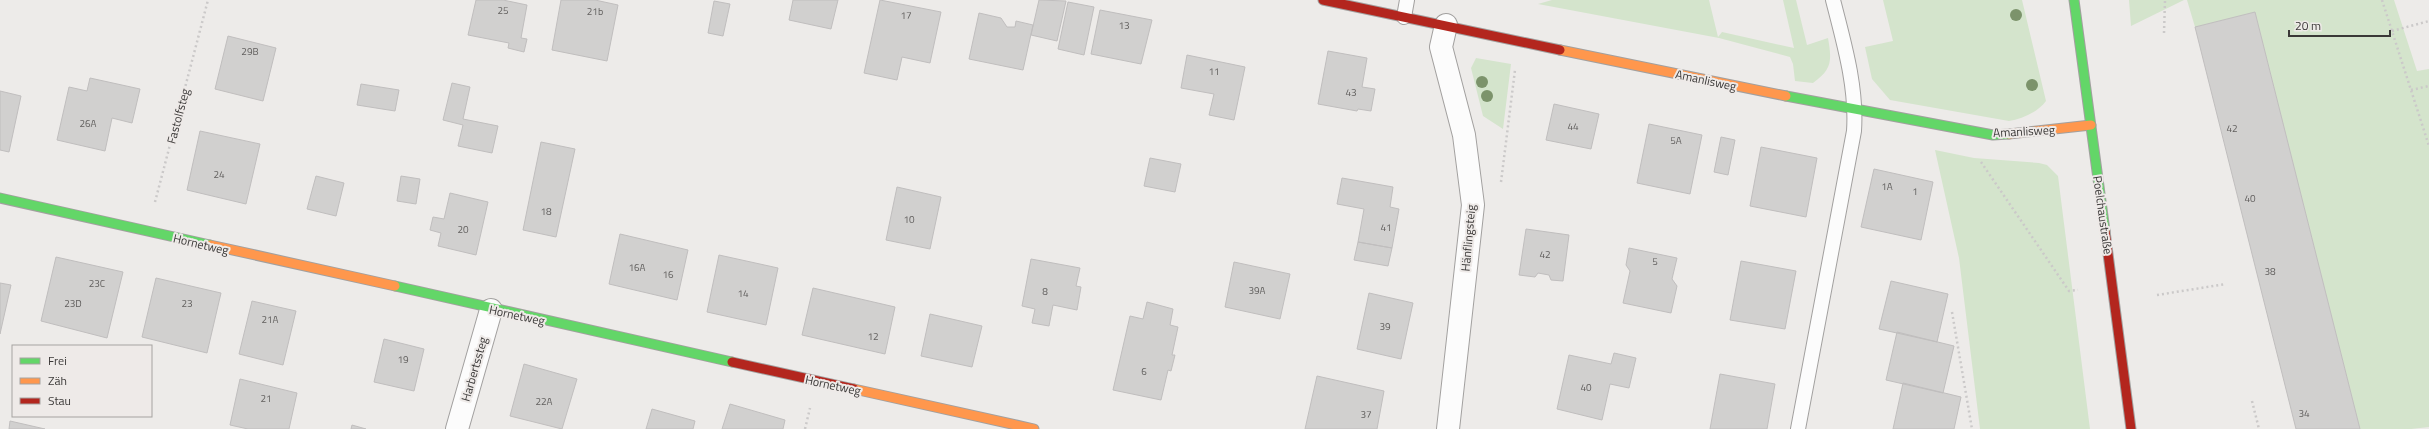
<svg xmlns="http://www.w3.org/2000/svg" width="2429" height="429" viewBox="0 0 2429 429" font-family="'Titillium Web',sans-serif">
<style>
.green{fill:#d4e4cc}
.building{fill:#d1d0cf;stroke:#c0bebe}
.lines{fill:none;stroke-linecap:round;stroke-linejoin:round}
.lane-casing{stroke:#a2a09f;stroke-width:16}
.street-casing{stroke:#a2a09f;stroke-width:24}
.fast-casing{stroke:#a2a09f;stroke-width:11}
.slow-casing{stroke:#a2a09f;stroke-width:11}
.jam-casing{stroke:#a2a09f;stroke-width:11}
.path{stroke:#cbc9c9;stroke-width:2.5;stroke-dasharray:2 3;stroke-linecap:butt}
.lane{stroke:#fcfcfc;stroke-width:14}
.street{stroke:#fcfcfc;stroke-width:22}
.fast{stroke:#63d668;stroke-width:9}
.slow{stroke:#ff974d;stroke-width:9}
.jam{stroke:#b3261e;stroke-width:9}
.tree{fill:#7c936b}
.labels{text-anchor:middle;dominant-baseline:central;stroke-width:4;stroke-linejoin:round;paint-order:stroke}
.number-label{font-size:10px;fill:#605e5d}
.street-label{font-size:12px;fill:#3a3837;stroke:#eeeae8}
</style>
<rect width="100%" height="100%" fill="#edebe9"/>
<path class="green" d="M 1552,0 L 1709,0 L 1718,37 L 1722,32 L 1794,48 L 1783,0 L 1796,0 L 1807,45 L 1828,38 C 1832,61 1832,69 1813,83 L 1795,81 L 1793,64 L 1790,57 L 1719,38 L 1538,4 Z
M 1883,0 L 2022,0 L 2046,101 C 2038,112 2022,119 2009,121 L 1890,100 L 1872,79 L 1865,47 L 1893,41 Z
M 2129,0 L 2184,0 L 2131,26 Z
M 2187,0 L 2394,0 L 2417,71 L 2429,69 L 2429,427 L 2411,429 L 2360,429 L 2255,12 L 2195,27 Z
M 1476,58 L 1511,64 L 1503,129 L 1483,116 L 1471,68 Z
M 1935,150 L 1974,158 L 2039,163 L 2047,165 L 2058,176 L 2090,429 L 1980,429 L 1959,258 Z"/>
<path class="building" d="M 476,0 L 503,0 L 527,5 L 521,38 L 527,39 L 524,52 L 508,48 L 509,43 L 468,35 Z
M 561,0 L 595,0 L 618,5 L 607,61 L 552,50 Z
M 793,0 L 838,0 L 831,29 L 789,20 Z
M 880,0 L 941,12 L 930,63 L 902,57 L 897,80 L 864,73 Z
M 1039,0 L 1066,1 L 1057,41 L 1031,35 Z
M 714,1 L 730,4 L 723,36 L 708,33 Z
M 1068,2 L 1094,7 L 1084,55 L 1058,49 Z
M 1100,10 L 1152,20 L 1141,64 L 1091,54 Z
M 2255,12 L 2360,429 L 2296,429 L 2195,27 Z
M 979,13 L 1001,18 L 1007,27 L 1015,27 L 1016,21 L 1033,25 L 1023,70 L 969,59 Z
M 228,36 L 276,48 L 263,101 L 215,89 Z
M 1328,51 L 1367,58 L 1362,87 L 1375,89 L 1371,111 L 1358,109 L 1357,111 L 1318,104 Z
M 1187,55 L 1245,67 L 1234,120 L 1209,115 L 1214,94 L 1181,88 Z
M 90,78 L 140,89 L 132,123 L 112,118 L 105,151 L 57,140 L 69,87 L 87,91 Z
M 452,83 L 470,87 L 463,119 L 498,126 L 492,153 L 458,146 L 463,125 L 443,120 Z
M 361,84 L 399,90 L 395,111 L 357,105 Z
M 0,91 L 21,96 L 9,152 L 0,150 Z
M 1554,104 L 1599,114 L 1591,149 L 1546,140 Z
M 1649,124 L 1702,135 L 1690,194 L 1637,183 Z
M 200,131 L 260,144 L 246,204 L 187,190 Z
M 1721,137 L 1735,140 L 1728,175 L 1714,172 Z
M 541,142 L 575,149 L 556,237 L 523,230 Z
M 1761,147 L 1817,158 L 1806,217 L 1750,206 Z
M 1150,158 L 1181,164 L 1175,192 L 1144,186 Z
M 1874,169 L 1933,182 L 1921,240 L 1861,227 Z
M 316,176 L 344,183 L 336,216 L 307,209 Z
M 401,176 L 420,179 L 416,204 L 397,201 Z
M 1342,178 L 1393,187 L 1390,207 L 1399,209 L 1392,248 L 1358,242 L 1364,209 L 1337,204 Z
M 897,187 L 941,197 L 930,249 L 886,240 Z
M 450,193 L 488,202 L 476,255 L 438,246 L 441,233 L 430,230 L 433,217 L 444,219 Z
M 1526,229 L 1569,235 L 1563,281 L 1551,280 L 1549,275 L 1538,273 L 1535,277 L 1519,275 Z
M 620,234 L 688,250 L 677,300 L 609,284 Z
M 1358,242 L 1392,248 L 1388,266 L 1354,260 Z
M 1629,248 L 1677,258 L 1672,279 L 1677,286 L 1671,313 L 1623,303 L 1630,271 L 1626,265 Z
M 719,255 L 778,268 L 766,325 L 707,312 Z
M 56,257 L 123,272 L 107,338 L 41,321 Z
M 1031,259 L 1080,268 L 1076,286 L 1081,287 L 1077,310 L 1053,305 L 1049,326 L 1032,323 L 1035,309 L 1022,306 Z
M 1741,261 L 1796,271 L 1785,329 L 1730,320 Z
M 1234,262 L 1290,274 L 1280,319 L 1225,307 Z
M 156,278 L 221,293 L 207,353 L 142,337 Z
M 1891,281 L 1948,294 L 1937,342 L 1879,329 Z
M 0,283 L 11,285 L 0,334 Z
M 813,288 L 895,307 L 885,354 L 802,335 Z
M 1369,293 L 1413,303 L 1401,359 L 1357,349 Z
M 252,301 L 296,311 L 283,365 L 239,354 Z
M 1147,302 L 1173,309 L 1170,325 L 1178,327 L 1172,355 L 1175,355 L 1171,371 L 1168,370 L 1161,400 L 1113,390 L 1130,316 L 1143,319 Z
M 930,314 L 982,326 L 972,367 L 921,356 Z
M 1897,332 L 1954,346 L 1943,393 L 1886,380 Z
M 384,339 L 424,349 L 414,391 L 374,382 Z
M 1614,353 L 1636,358 L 1629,388 L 1610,384 L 1602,420 L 1557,409 L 1569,355 L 1611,364 Z
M 524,364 L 577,379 L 562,429 L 510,416 Z
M 1720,374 L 1775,384 L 1767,429 L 1710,429 Z
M 1317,376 L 1384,391 L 1377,429 L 1305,429 Z
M 240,379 L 297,393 L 289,429 L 248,429 L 230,425 Z
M 1903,383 L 1961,397 L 1954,429 L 1893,429 Z
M 730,404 L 785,420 L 783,429 L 722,429 Z
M 652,409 L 695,421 L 693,429 L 646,429 Z
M 10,421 L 45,429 L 9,429 Z
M 352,425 L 366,429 L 351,429 Z"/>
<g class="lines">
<g class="lane-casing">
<path id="lane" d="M 1404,17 L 1407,0
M 1798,429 L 1854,131 C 1857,87 1844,43 1833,0"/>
</g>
<g class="street-casing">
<path id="street" d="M 1446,25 L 1441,47 L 1464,135 L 1473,205 L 1448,429
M 457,429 L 491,310"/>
</g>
<g class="fast-casing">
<path id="fast" d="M 2074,0 L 2105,231
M 1786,96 L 1993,135 L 2009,134
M 0,198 L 210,245
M 395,286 L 732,362"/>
</g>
<g class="slow-casing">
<path id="slow" d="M 1560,50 L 1786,96
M 2009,134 L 2091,125
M 210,245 L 395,286
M 854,389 L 1034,429"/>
</g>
<g class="jam-casing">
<path id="jam" d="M 1323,0 L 1560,50
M 2105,231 L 2131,429
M 732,362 L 854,389"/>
</g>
<path class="path" d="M 2382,0 L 2429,146
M 2392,31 L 2429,21
M 2164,33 L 2165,0
M 2411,90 L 2429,86
M 1981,162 L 2069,291 L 2078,290
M 1501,182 L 1515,70
M 155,202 L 208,0
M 2157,295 L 2226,284
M 1952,312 L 1972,429
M 2252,401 L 2259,429
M 805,429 L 810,408"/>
<use href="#lane" class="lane"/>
<use href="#street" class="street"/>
<use href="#fast" class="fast"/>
<use href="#slow" class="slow"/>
<use href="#jam" class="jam"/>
</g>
<g class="tree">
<circle cx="2016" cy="15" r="6"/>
<circle cx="1482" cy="82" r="6"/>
<circle cx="2032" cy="85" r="6"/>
<circle cx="1487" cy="96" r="6"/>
</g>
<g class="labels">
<g class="number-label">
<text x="503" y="10">25</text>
<text x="595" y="11">21b</text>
<text x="906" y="15">17</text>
<text x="1124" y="25">13</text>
<text x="250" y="51">29B</text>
<text x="1214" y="71">11</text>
<text x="1351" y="92">43</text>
<text x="88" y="123">26A</text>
<text x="1573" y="126">44</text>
<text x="2232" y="128">42</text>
<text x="1676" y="140">5A</text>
<text x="219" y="174">24</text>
<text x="1887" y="186">1A</text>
<text x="1915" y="191">1</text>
<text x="2250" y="198">40</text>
<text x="546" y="211">18</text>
<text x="909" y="219">10</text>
<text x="1386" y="227">41</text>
<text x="463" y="229">20</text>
<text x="1545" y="254">42</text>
<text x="1655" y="261">5</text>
<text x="637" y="267">16A</text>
<text x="2270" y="271">38</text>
<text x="668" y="274">16</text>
<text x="97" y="283">23C</text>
<text x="1257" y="290">39A</text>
<text x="1045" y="291">8</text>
<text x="743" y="293">14</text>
<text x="73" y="303">23D</text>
<text x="187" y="303">23</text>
<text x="270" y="319">21A</text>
<text x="1385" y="326">39</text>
<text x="873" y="336">12</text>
<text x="403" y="359">19</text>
<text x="1144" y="371">6</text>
<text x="1586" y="387">40</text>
<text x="266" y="398">21</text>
<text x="544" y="401">22A</text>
<text x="2304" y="413">34</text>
<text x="1366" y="414">37</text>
</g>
<g class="street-label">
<text transform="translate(1706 80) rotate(12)">Amanlisweg</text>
<text transform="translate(178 116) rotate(-75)">Fastolfsteg</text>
<text transform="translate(2024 131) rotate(-3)">Amanlisweg</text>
<text transform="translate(2103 215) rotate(82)">Poelchaustraße</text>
<text transform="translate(1468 238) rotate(-85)">Hänflingsteig</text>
<text transform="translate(201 244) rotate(13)">Hornetweg</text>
<text transform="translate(517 315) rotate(12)">Hornetweg</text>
<text transform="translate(474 369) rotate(-74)">Harbertssteg</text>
<text transform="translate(833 385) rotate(12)">Hornetweg</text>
</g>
</g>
<rect x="12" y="345" width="140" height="72" fill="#eeeae8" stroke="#a6a3a1"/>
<rect x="20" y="358" width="20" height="6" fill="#63d668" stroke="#a6a3a1"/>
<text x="48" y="365" font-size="12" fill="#3a3837">Frei</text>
<rect x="20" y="378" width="20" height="6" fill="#ff974d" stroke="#a6a3a1"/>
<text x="48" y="385" font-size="12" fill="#3a3837">Zäh</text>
<rect x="20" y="398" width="20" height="6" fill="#b3261e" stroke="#a6a3a1"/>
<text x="48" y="405" font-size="12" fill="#3a3837">Stau</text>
<path d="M2289 30v6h101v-6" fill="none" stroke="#3a3837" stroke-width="2"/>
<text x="2295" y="30" font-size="12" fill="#3a3837" stroke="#eeeae8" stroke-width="3" paint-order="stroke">20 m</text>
</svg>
